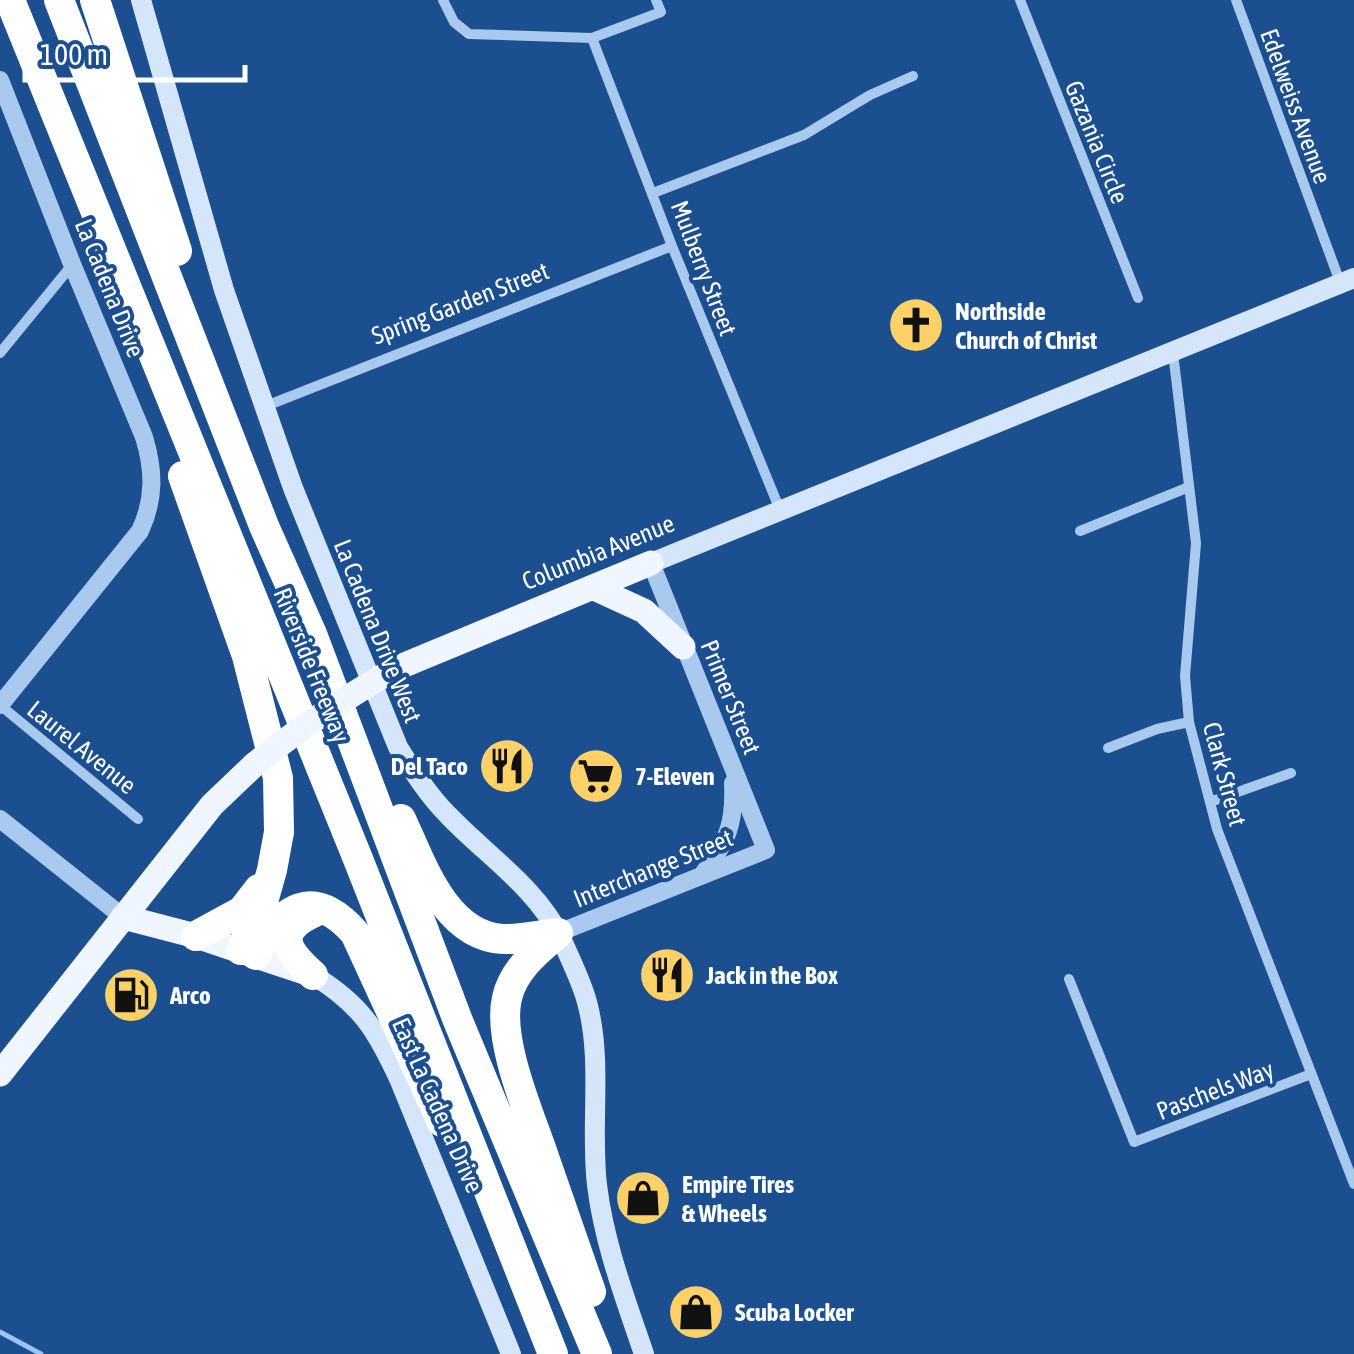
<svg xmlns="http://www.w3.org/2000/svg" width="1354" height="1354" viewBox="0 0 1354 1354" font-family="'Asap Condensed',sans-serif">
<style>
.lines{fill:none;stroke-linecap:round;stroke-linejoin:round}
.stream{stroke:#9cc4f0;stroke-width:5}
.minor{stroke:#a9c9ee;stroke-width:10}
.tertiary{stroke:#a9c9ee;stroke-width:18}
.secondary{stroke:#d6e6fa;stroke-width:20}
.primary{stroke:#f0f6ff;stroke-width:25}
.motorway{stroke:#fff;stroke-width:30}
.primary-bridge{stroke:#f0f6ff;stroke-width:25}
.labels{text-anchor:middle;dominant-baseline:central;stroke-width:8;stroke-linejoin:round;paint-order:stroke}
.street-label{font-size:25px;fill:#fff;stroke:#1b4f8f}
.poi-label{font-size:25px;font-weight:bold;fill:#fff;stroke:#1b4f8f;text-anchor:start}
</style>
<rect width="100%" height="100%" fill="#1b4f8f"/>
<g class="lines">
<path class="stream" d="M 0,1332 L 41,1354"/>
<path class="minor" d="M 443,0 L 454,22 L 469,34 L 592,38 L 661,12 L 656,0
M 1020,0 L 1138,298
M 1236,0 L 1340,282
M 592,38 L 672,246 L 780,510
M 653,193 L 804,135 L 870,95 L 913,76
M 0,353 L 72,265
M 1173,353 L 1196,543 L 1185,676 L 1189,722 L 1217,829 L 1354,1184
M 266,406 L 672,246
M 1080,531 L 1189,487
M 0,705 L 138,819
M 1108,748 L 1157,729 L 1189,722
M 1210,802 L 1291,773
M 1069,979 L 1134,1142 L 1311,1074"/>
<path class="tertiary" d="M 0,80 L 72,264 L 144,437 C 154,470 155,499 140,531 L 0,705
M 0,819 L 123,917
M 703,874 C 727,839 735,827 733,783
M 558,933 L 766,850 L 651,563"/>
<path class="secondary" d="M 141,0 L 224,290 L 293,488 L 398,747 C 413,771 428,795 448,815 C 486,855 536,887 561,938 C 570,959 581,980 587,1002 C 603,1061 590,1125 597,1185 C 604,1243 625,1298 644,1354
M 651,563 L 1354,278
M 313,975 C 362,1005 377,1031 400,1081 L 511,1354"/>
<path class="primary" d="M 594,588 L 644,611 L 683,647
M 397,668 L 651,563
M 123,917 L 196,936 L 313,975
M 0,1074 L 212,805 L 254,765"/>
<path class="motorway" d="M 10,0 L 358,859 L 553,1354
M 59,0 L 264,526 L 312,634 L 458,1021 L 597,1354
M 95,0 L 177,251
M 183,476 L 247,656 L 278,778 L 279,832 L 272,870 L 263,902 L 241,950
M 401,819 C 422,864 445,936 503,939 C 520,940 540,935 558,933
M 558,933 C 537,951 513,970 507,998 C 497,1040 529,1113 543,1154 C 559,1200 575,1246 591,1292
M 196,936 L 242,911 L 259,889
M 256,955 C 281,908 312,885 355,933 L 442,1122
M 313,975 C 287,952 272,932 313,913"/>
<path class="primary-bridge" d="M 254,765 C 299,728 346,697 397,668"/>
</g>
<defs>
<g id="church-disc" transform="scale(2.875)"><circle r="9.5" fill="#ffd166" stroke="#1b4f8f"/><path d="M-1.2-6h2.4v3.5h3.3v2.4h-3.3V6h-2.4V-.1h-3.3v-2.4h3.3Z" fill="#111"/></g>
<g id="restaurant-disc" transform="scale(2.875)"><circle r="9.5" fill="#ffd166" stroke="#1b4f8f"/><path d="M-5-6h1v4h1v-4h1v4h1v-4h1v5L-1.5 .5V6h-2V.5L-5-1ZM5-6V6H3V1.5H1.5Q1.5-4 5-6Z" fill="#111"/></g>
<g id="supermarket-disc" transform="scale(2.875)"><circle r="9.5" fill="#ffd166" stroke="#1b4f8f"/><path d="M-6-5.5h2.5l.6 2H6L4.5 2H-2.5L-4.4-4H-6ZM-1.5 3.2a1.3 1.3 0 1 0 .1 0ZM3 3.2a1.3 1.3 0 1 0 .1 0Z" fill="#111"/></g>
<g id="fuel-disc" transform="scale(2.875)"><circle r="9.5" fill="#ffd166" stroke="#1b4f8f"/><path d="M-5.5-6h7V0h2V4h1.3V-2.5L3-4.5l.8-.8L6-3V5H2.5V1h-1V6h-7ZM-4.2-4.7v3.2H.2V-4.7Z" fill="#111"/></g>
<g id="shop-disc" transform="scale(2.875)"><circle r="9.5" fill="#ffd166" stroke="#1b4f8f"/><path d="M-5-2.5h2.3a2.7 3.5 0 0 1 5.4 0H5L5.5 6h-11ZM-1.5-2.5h3a1.5 2.3 0 0 0-3 0Z" fill="#111"/></g>
</defs>
<g fill-rule="evenodd">
<use href="#church-disc" x="916" y="325"/>
<use href="#restaurant-disc" x="507" y="766"/>
<use href="#supermarket-disc" x="596" y="776"/>
<use href="#restaurant-disc" x="667" y="975"/>
<use href="#fuel-disc" x="131" y="995"/>
<use href="#shop-disc" x="643" y="1198"/>
<use href="#shop-disc" x="696" y="1312"/>
</g>
<g class="labels">
<g class="street-label">
<text transform="translate(1296 106) rotate(70)">Edelweiss Avenue</text>
<text transform="translate(1097 142) rotate(68)">Gazania Circle</text>
<text transform="translate(704 268) rotate(69)">Mulberry Street</text>
<text transform="translate(110 288) rotate(68)">La Cadena Drive</text>
<text transform="translate(460 303) rotate(-21)">Spring Garden Street</text>
<text transform="translate(598 552) rotate(-22)">Columbia Avenue</text>
<text transform="translate(378 631) rotate(68)">La Cadena Drive West</text>
<text transform="translate(312 665) rotate(68)">Riverside Freeway</text>
<text transform="translate(731 697) rotate(68)">Primer Street</text>
<text transform="translate(82 747) rotate(39)">Laurel Avenue</text>
<text transform="translate(1225 774) rotate(75)">Clark Street</text>
<text transform="translate(653 868) rotate(-22)">Interchange Street</text>
<text transform="translate(1215 1090) rotate(-21)">Paschels Way</text>
<text transform="translate(438 1105) rotate(66)">East La Cadena Drive</text>
</g>
<g class="poi-label">
<text x="955" y="311">Northside<tspan x="955" dy="29">Church of Christ</tspan></text>
<text x="468" y="766" text-anchor="end">Del Taco</text>
<text x="635" y="776">7-Eleven</text>
<text x="706" y="975">Jack in the Box</text>
<text x="170" y="995">Arco</text>
<text x="682" y="1184">Empire Tires<tspan x="682" dy="29">&amp; Wheels</tspan></text>
<text x="735" y="1312">Scuba Locker</text>
</g>
</g>
<path d="M25 65v15h220v-15" fill="none" stroke="#ffffff" stroke-width="5"/>
<text x="40" y="65" font-size="30" fill="#ffffff" stroke="#1b4f8f" stroke-width="8" paint-order="stroke">100 m</text>
</svg>
